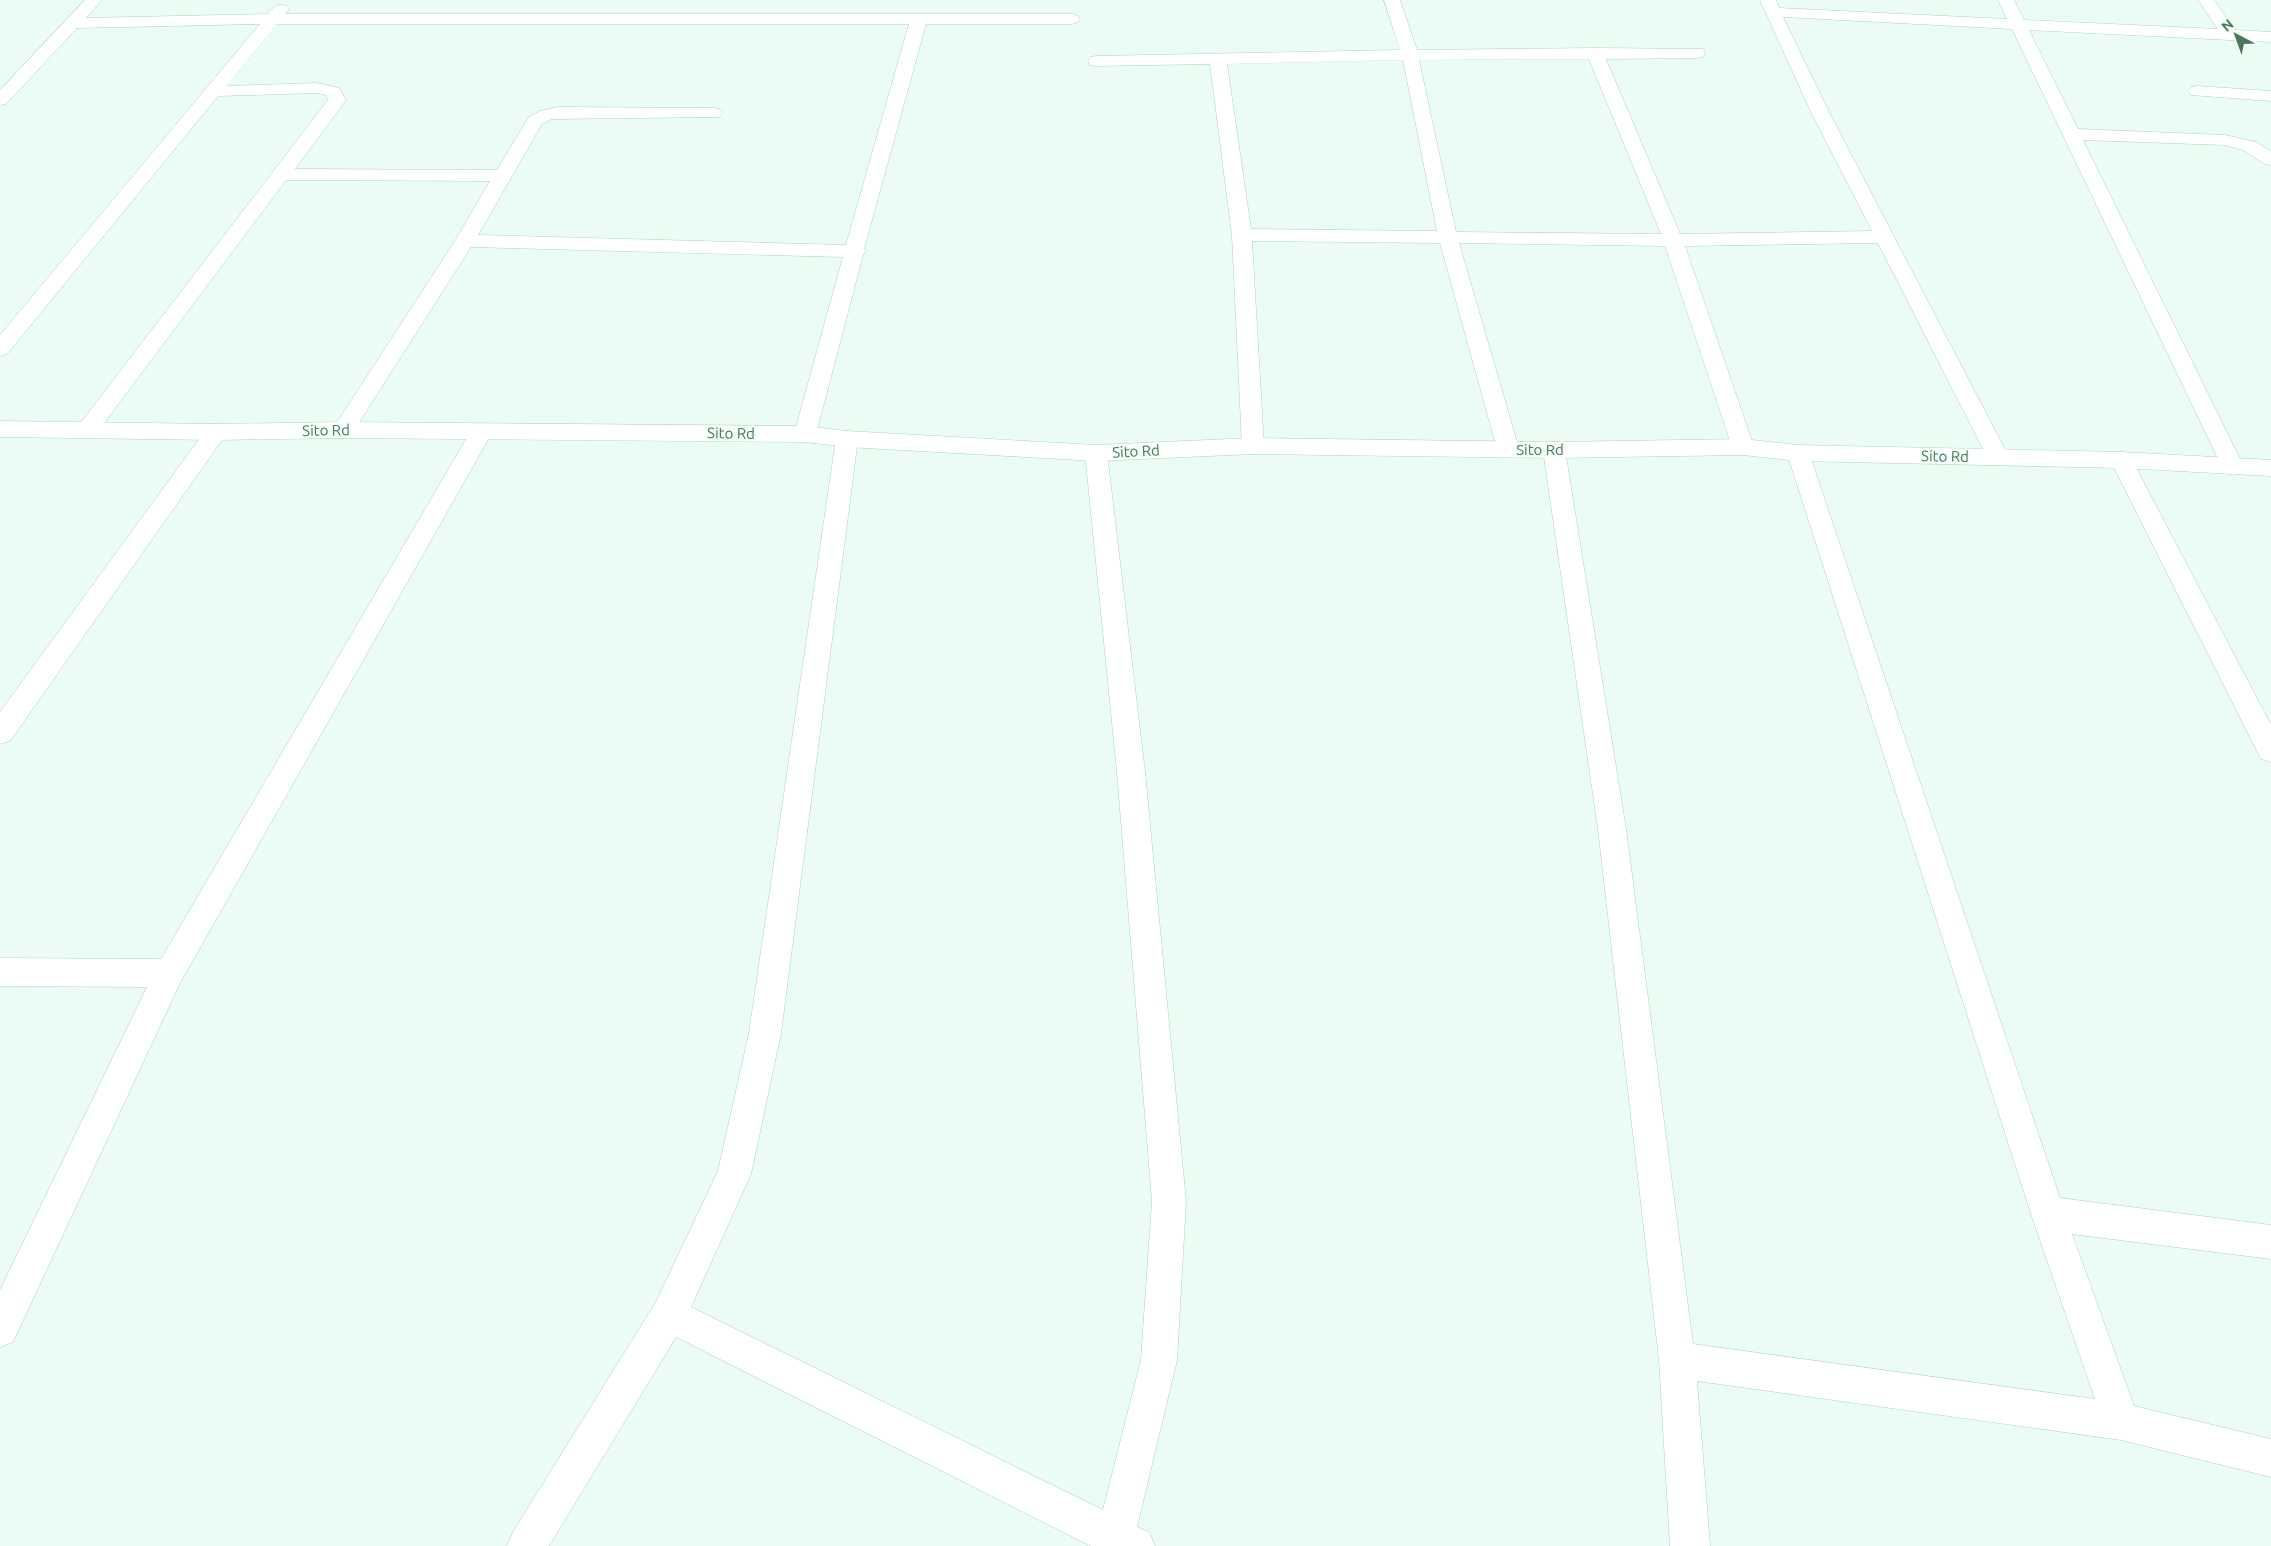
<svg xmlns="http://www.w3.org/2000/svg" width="2271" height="1546" viewBox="0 0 2271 1546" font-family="Ubuntu,sans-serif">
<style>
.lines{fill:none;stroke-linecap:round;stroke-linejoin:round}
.street-casing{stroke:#b1d1bf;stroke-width:1}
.secondary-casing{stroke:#afd4be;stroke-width:1}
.street{fill:#fff;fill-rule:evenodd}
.secondary{fill:#fff;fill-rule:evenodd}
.labels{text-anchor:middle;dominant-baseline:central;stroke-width:4;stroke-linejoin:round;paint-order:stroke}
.street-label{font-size:15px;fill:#4d775b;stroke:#f0fff9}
</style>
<rect width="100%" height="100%" fill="#eafcf4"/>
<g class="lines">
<g class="street-casing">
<path id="street" d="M 85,0 L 102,0 L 86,18 L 268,14 C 274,7 277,3 287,6 L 289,9 L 285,14 L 1072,14 L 1078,16 L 1080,19 L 1078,22 L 1072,24 L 926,24 L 864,249 L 866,251 L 863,255 L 816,434 L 813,439 L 805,442 L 797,439 L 794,434 L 843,257 L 471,247 L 351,435 L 343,438 L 335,435 L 332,430 L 455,241 L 490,181 L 286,180 L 95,435 L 87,438 L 79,435 L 76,430 L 79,425 L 328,100 L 326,95 L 317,93 L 218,96 L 7,354 L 0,356 L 0,335 L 260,24 L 77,28 L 6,104 L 0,105 L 0,90 ZM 277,24 L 909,24 L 846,245 L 478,235 L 542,124 L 552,119 L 719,117 L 722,113 L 719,109 L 713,108 L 559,107 L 540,111 L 529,117 L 497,170 L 295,169 L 346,100 L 339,88 L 317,83 L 227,86 Z
M 1384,0 L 1400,0 L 1417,50 L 1595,48 L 1703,49 L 1705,53 L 1703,57 L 1697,58 L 1606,59 L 1680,234 L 1872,231 L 1811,112 L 1760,0 L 1776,0 L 1779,8 L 2007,19 L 1998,0 L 2014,0 L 2024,20 L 2218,29 L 2198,0 L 2214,0 L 2235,30 L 2271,32 L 2271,42 L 2029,30 L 2078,129 L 2225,135 L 2256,142 L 2271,151 L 2271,165 L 2265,164 L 2243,150 L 2225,145 L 2083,140 L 2244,467 L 2241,473 L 2233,475 L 2225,473 L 2222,467 L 2012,29 L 1783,17 L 1829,112 L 2009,457 L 2006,463 L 1998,465 L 1990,463 L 1987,457 L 1878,243 L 1685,246 L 1754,447 L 1751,452 L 1743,455 L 1735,452 L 1732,447 L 1665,246 L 1459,243 L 1519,449 L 1516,454 L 1508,457 L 1500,454 L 1497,449 L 1440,243 L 1252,241 L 1264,446 L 1261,451 L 1253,454 L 1245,451 L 1242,446 L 1232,235 L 1210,64 L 1096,66 L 1090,65 L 1088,61 L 1090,57 L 1096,56 L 1400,50 ZM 1589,59 L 1661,234 L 1456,232 L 1419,60 ZM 1403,60 L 1437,231 L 1251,229 L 1227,64 Z
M 2197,86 L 2271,91 L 2271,101 L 2191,95 L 2188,91 L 2191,87 Z
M 482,423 L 490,426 L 493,431 L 180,983 L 13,1342 L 0,1347 L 0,1290 L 147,987 L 0,986 L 0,958 L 161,959 L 471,431 L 474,426 Z
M 216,424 L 224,427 L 227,432 L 224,437 L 10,741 L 0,744 L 0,712 L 208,427 Z
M 847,431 L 855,434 L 858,439 L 781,1033 L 751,1174 L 691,1307 L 1103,1510 L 1141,1360 L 1152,1201 L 1117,772 L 1085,453 L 1088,448 L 1096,445 L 1104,448 L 1107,453 L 1145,772 L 1186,1201 L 1177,1360 L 1137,1527 L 1149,1532 L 1155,1546 L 1091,1546 L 676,1337 L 549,1546 L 507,1546 L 513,1532 L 656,1302 L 718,1171 L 749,1033 L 836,439 L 839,434 Z
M 1554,442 L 1562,445 L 1565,450 L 1626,829 L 1693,1344 L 2095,1399 L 2031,1214 L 1787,453 L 1790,448 L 1798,445 L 1806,448 L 1809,453 L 2060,1198 L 2271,1225 L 2271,1259 L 2072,1234 L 2134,1406 L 2271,1439 L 2271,1477 L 2121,1440 L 1697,1381 L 1710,1546 L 1670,1546 L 1659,1360 L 1598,829 L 1543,450 L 1546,445 Z
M 2121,452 L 2129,454 L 2132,460 L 2271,725 L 2271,762 L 2261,759 L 2110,460 L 2113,454 Z"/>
</g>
<g class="secondary-casing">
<path id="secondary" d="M 0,421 L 216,424 L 343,422 L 805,426 L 847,431 L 1096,445 L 1253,438 L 1554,442 L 1743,439 L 1798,445 L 2121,452 L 2271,460 L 2271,476 L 2121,468 L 1798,461 L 1743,455 L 1554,458 L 1253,454 L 1096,461 L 847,447 L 805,442 L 343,438 L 216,440 L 0,437 Z"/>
</g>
<use href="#street" class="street"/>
<use href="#secondary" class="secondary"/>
</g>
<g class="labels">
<g class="street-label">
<text transform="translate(326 430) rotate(-1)">Sito Rd</text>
<text transform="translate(731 433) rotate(1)">Sito Rd</text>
<text x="1540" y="449">Sito Rd</text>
<text transform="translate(1136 451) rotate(-3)">Sito Rd</text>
<text transform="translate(1945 456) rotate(1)">Sito Rd</text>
</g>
</g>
<g transform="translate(2236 35) rotate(319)" stroke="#f0fff9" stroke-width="4" paint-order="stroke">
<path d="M0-4L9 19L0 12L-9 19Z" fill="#4d775b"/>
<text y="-8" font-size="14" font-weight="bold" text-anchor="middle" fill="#4d775b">N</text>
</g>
</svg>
